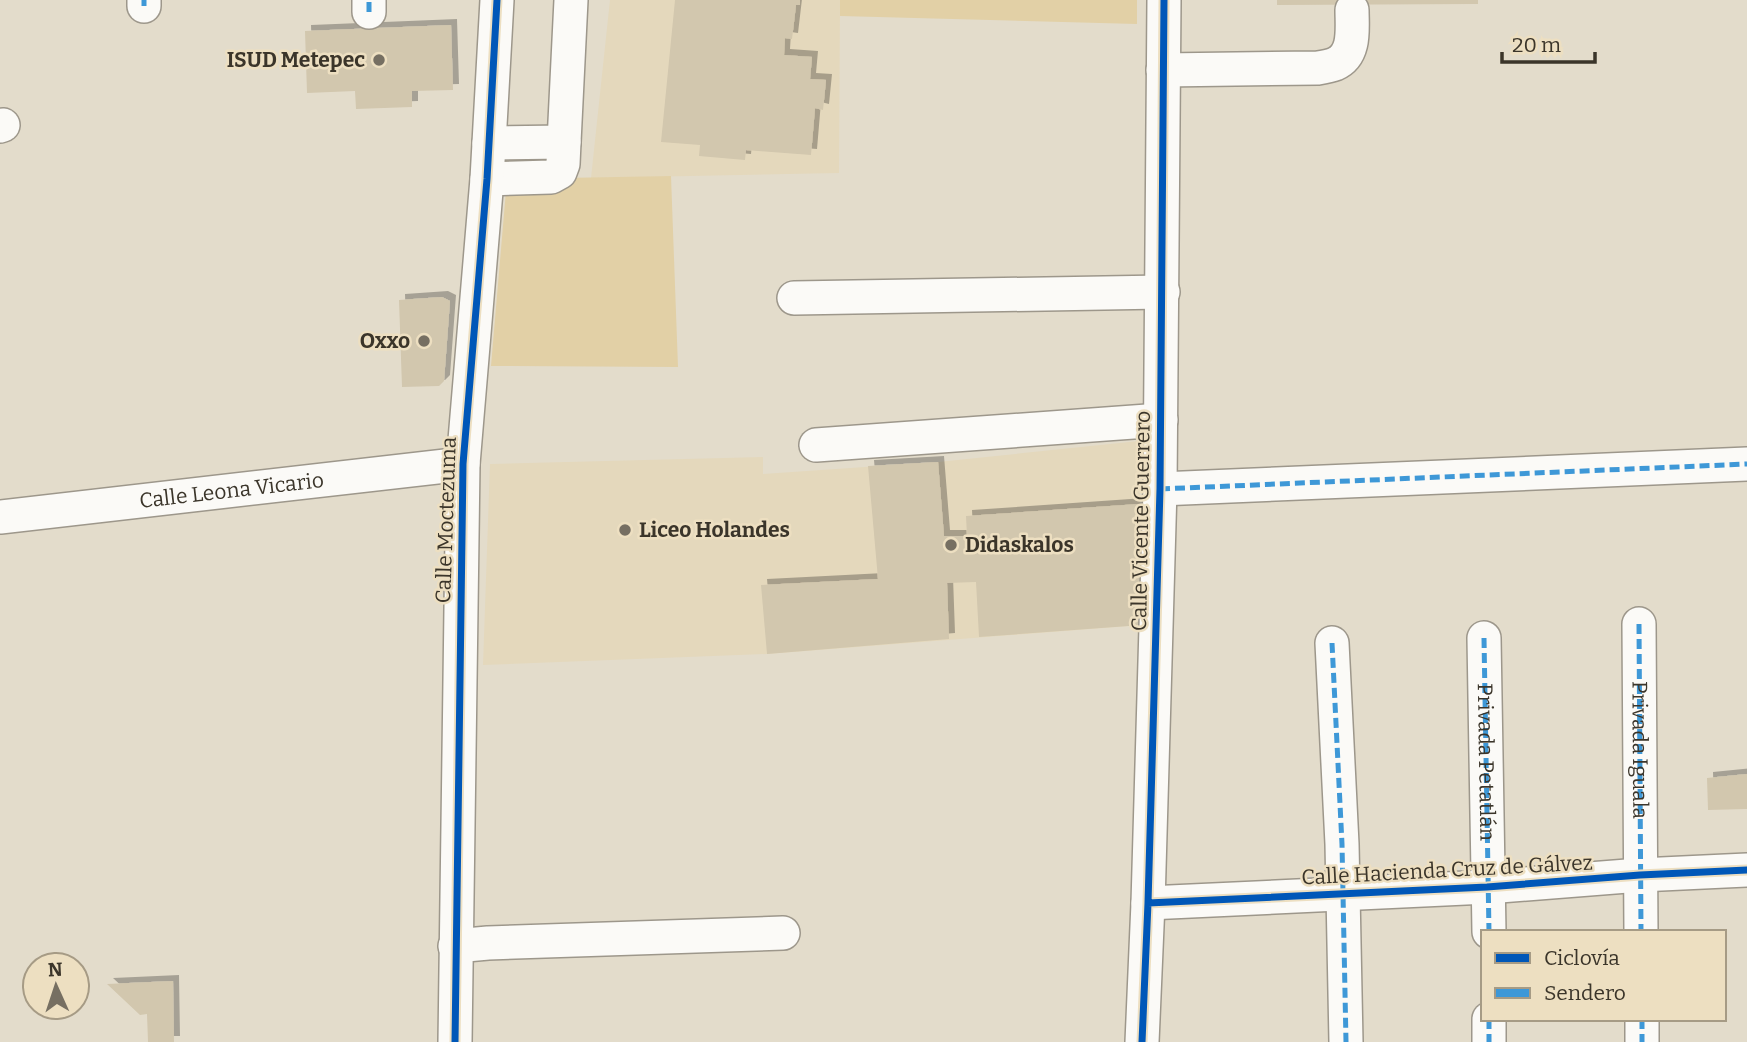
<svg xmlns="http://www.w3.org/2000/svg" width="1747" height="1042" viewBox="0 0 1747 1042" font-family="Bitter,serif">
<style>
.built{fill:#e4d8bc}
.green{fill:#e2d0a6}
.building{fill:#d2c7ae;filter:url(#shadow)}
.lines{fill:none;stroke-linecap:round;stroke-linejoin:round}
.minor-casing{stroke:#9d978b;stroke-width:36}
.minor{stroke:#fbfaf7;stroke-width:33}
.quiet{stroke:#3e98d7;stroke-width:5;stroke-dasharray:10 5;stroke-linecap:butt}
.cycleway-casing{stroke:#eddfc1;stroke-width:11}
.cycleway{stroke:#0057b8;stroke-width:7}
.poi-dot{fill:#766f62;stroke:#eddfc1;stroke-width:2.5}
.labels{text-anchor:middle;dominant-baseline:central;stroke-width:5;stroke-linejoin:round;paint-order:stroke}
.poi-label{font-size:21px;font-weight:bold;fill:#3b352a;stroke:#eddfc1;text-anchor:end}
.street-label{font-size:21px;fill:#3b352a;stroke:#eddfc1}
</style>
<defs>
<filter id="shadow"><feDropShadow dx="6" dy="-6" stdDeviation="0" flood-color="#0004"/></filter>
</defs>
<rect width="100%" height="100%" fill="#e3dccb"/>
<path class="built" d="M 610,0 L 840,0 L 839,173 L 591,178 Z
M 1139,441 L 1142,625 L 767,654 L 483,665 L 490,464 L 763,457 L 763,474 L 938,462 Z"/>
<path class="green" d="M 840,0 L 1137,0 L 1137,24 L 840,16 Z
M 671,176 L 678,367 L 491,366 L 507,179 Z"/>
<path class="building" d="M 675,0 L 800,0 L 800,5 L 796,5 L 792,39 L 785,38 L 784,55 L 812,57 L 810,79 L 826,80 L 823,110 L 815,108 L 811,155 L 746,150 L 745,160 L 699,156 L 700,145 L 661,142 Z
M 1277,0 L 1478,0 L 1478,4 L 1277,5 Z
M 451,25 L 453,90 L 412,91 L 412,107 L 356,109 L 355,91 L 307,93 L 305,31 Z
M 442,297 L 450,301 L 444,381 L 439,386 L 402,387 L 399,300 Z
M 938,462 L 944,536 L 967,536 L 966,516 L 1139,504 L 1142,625 L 979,637 L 976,582 L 947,583 L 949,639 L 767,654 L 761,585 L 878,579 L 868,466 Z
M 1747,774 L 1747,809 L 1708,810 L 1707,778 Z
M 173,981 L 174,1042 L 148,1042 L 147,1014 L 140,1015 L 107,984 Z"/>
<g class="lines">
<g class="minor-casing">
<g id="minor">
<path d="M 144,0 L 144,6"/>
<path d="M 369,12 L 369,0"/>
<path d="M 1163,70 L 1318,68 C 1324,67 1330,66 1335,64 C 1356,55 1352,28 1352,10"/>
<path d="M 0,126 L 3,125"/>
<path d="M 489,143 L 564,142 L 571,0"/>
<path d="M 487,179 L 551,177 L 560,172 L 563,164 L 564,142"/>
<path d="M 794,298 L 1163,292"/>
<path d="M 816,445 L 1161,420"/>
<path d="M 1160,489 L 1747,464"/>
<path id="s1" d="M 0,517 L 463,464"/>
<path id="s2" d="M 1639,624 L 1641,932"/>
<path id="s3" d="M 1484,638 L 1489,932"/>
<path d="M 1332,643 L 1342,844 L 1346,1042"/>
<path d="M 1148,903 L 1487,887 L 1640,875 L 1747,870"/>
<path d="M 455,946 L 488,943 L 783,933"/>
<path d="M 1489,1019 L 1489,1042"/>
<path d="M 1642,1019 L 1642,1042"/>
<path d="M 455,1042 L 463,464 L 487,179 L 497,0"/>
<path d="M 1142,1042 L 1148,903 L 1160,489 L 1164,0"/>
</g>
</g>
<use href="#minor" class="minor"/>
<path class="quiet" d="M 144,0 L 144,6
M 369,12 L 369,0
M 1160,489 L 1747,464
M 1639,624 L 1641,932
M 1484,638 L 1489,932
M 1332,643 L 1342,844 L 1346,1042
M 1489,1019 L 1489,1042
M 1642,1019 L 1642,1042"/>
<g class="cycleway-casing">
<path id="cycleway" d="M 1148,903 L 1487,887 L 1640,875 L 1747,870
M 455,1042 L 463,464 L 487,179 L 497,0
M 1142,1042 L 1148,903 L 1160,489 L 1164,0"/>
</g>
<use href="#cycleway" class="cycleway"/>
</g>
<g class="poi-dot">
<circle cx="379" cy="60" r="7"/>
<circle cx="424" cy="341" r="7"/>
<circle cx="625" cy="530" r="7"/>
<circle cx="951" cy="545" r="7"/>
</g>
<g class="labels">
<g class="poi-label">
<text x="365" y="60">ISUD Metepec</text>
<text x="410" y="341">Oxxo</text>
<text x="639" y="530" text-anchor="start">Liceo Holandes</text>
<text x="965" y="545" text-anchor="start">Didaskalos</text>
</g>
<g class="street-label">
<text stroke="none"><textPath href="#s1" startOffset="233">Calle Leona Vicario</textPath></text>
<text transform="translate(446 520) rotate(-88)">Calle Moctezuma</text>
<text transform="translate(1141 521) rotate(-89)">Calle Vicente Guerrero</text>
<text stroke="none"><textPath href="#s2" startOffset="126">Privada Iguala</textPath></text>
<text stroke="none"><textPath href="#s3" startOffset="124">Privada Petatlán</textPath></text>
<text transform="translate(1447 870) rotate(-3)">Calle Hacienda Cruz de Gálvez</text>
</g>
</g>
<rect x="1481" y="930" width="245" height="91" fill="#eddfc1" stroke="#a69b85" stroke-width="2"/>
<rect x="1495" y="953" width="35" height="10" fill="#0057b8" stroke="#a69b85" stroke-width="2"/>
<text x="1544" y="965" font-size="21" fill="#3b352a">Ciclovía</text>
<rect x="1495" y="988" width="35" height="10" fill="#3e98d7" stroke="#a69b85" stroke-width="2"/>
<text x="1544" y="1000" font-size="21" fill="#3b352a">Sendero</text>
<g transform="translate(56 986) rotate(357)"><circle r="33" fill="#eddfc1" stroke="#a69b85" stroke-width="2"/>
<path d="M0-5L12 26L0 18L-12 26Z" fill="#766f62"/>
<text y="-10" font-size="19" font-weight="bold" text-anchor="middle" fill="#3b352a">N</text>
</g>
<path d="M1502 52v10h93v-10" fill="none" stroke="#3b352a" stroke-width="3.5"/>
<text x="1512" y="52" font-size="21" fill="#3b352a" stroke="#eddfc1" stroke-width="5" paint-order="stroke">20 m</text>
</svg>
